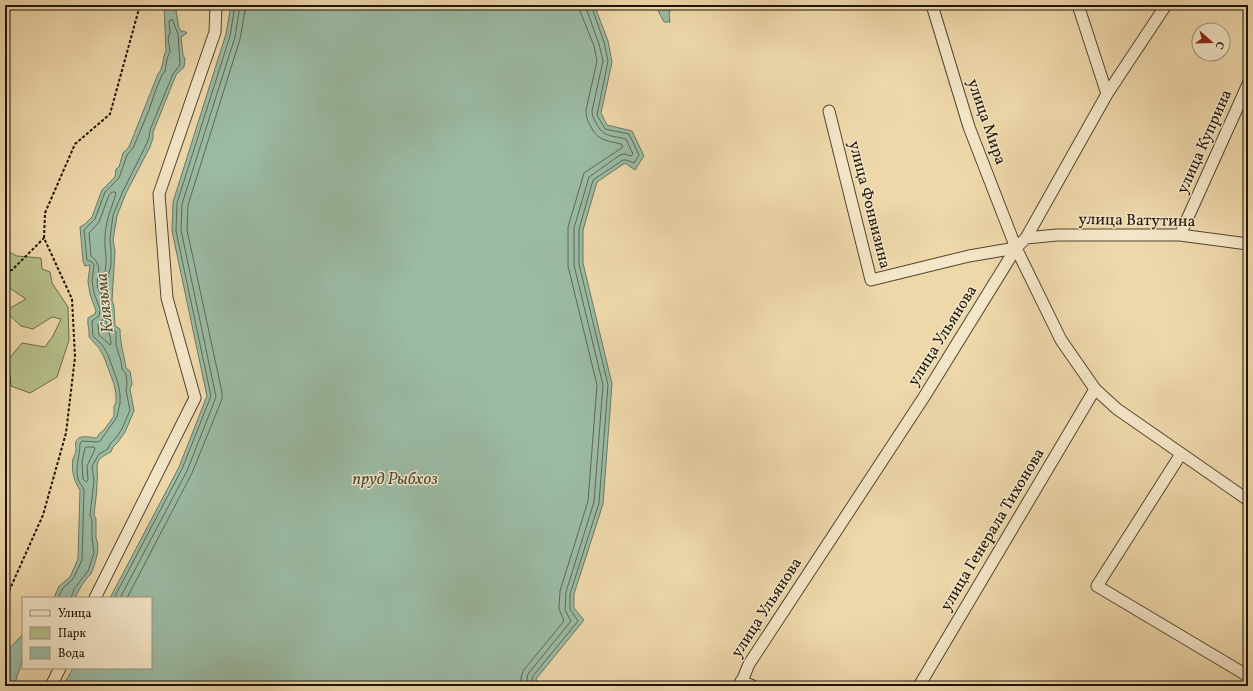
<svg xmlns="http://www.w3.org/2000/svg" width="1253" height="691" viewBox="0 0 1253 691" font-family="Vollkorn,serif">
<style>
.green{fill:#b5bf8b;stroke:#6a6a48}
.water{fill:#9bbba4;stroke:#697865}
.lines{fill:none;stroke-linecap:round;stroke-linejoin:round}
.shore{stroke:#5d6855;stroke-width:1}
.minor-casing{stroke:#53452f;stroke-width:13}
.path{stroke:#1f1406;stroke-width:2;stroke-dasharray:3 2;stroke-linecap:butt}
.minor{stroke:#f4e6c8;stroke-width:11}
.labels{text-anchor:middle;dominant-baseline:central;stroke-width:3;stroke-linejoin:round;paint-order:stroke}
.street-label{font-size:16px;fill:#1f1406;stroke:#f4e6c8}
.water-label{font-size:17px;font-style:italic;fill:#4a4e3d;stroke:#f4e6c8}
</style>
<rect width="100%" height="100%" fill="#eed8aa"/>
<filter id="stains"><feTurbulence type="fractalNoise" baseFrequency=".005" numOctaves="4"/><feColorMatrix values="0 0 0 0 .2 0 0 0 0 .09 0 0 0 0 .02 0 0 0 .5 -.17"/></filter>
<radialGradient id="worn" r=".72"><stop offset=".6" stop-color="#630" stop-opacity="0"/><stop offset="1" stop-color="#630" stop-opacity=".3"/></radialGradient>
<path class="green" d="M 5,211 L 8,215 L 7,251 L 17,256 L 41,258 L 42,269 L 50,272 L 52,283 L 68,307 L 69,340 L 57,377 L 30,393 L 11,386 L 8,360 L 22,343 L 45,347 L 53,336 L 61,319 L 52,317 L 33,329 L 21,326 L 5,311 L 26,299 L 5,285 Z"/>
<path class="water" d="M 164,5 L 175,5 L 179,28 L 181,31 L 186,32 L 187,33 L 181,37 L 183,55 L 185,59 L 184,67 L 176,75 L 153,132 L 153,138 L 150,147 L 126,193 L 117,216 L 113,240 L 115,251 L 112,301 L 114,306 L 115,326 L 120,329 C 120,344 124,354 126,368 L 130,371 L 132,384 L 130,389 L 134,411 L 125,432 L 118,442 L 113,447 L 111,452 C 91,461 99,466 97,483 C 97,494 95,504 94,515 L 96,519 L 96,538 C 101,547 95,564 91,574 C 85,579 78,591 75,598 L 54,598 L 59,586 L 70,577 L 78,559 L 80,490 C 74,481 71,470 73,459 C 74,456 76,453 76,450 C 76,446 74,441 79,438 C 84,435 92,438 97,438 L 99,434 L 104,430 L 114,416 L 114,407 L 116,402 L 116,394 L 114,384 L 104,357 L 99,348 L 89,337 C 90,330 87,325 88,318 L 95,314 L 96,311 L 90,294 L 88,281 L 90,265 L 85,266 L 83,261 L 80,227 L 85,224 L 92,217 L 102,190 L 115,177 L 116,169 L 119,167 L 123,153 L 129,147 L 158,74 C 164,67 162,59 166,51 Z
M 231,5 L 593,5 L 595,7 L 608,41 L 612,62 L 601,113 L 607,125 L 632,131 L 644,156 L 635,170 L 625,163 L 597,182 L 583,230 L 583,263 L 612,384 L 603,504 L 574,594 L 574,608 L 584,620 L 536,679 L 538,686 L 63,686 L 73,668 L 151,668 L 151,598 L 110,598 L 179,467 L 207,396 L 172,231 L 173,202 L 226,34 Z
M 655,5 L 670,5 L 671,8 L 669,14 L 670,22 L 664,22 Z
M 23,634 L 23,658 L 14,686 L 5,686 L 5,653 Z"/>
<g class="lines">
<path class="shore" d="M 113,192 L 115,192 L 116,194 C 111,209 105,223 105,239 C 104,248 107,256 106,264 C 105,274 103,283 103,292 L 101,294 C 90,281 108,269 91,256 L 89,233 L 99,222 L 109,195 Z
M 104,319 L 106,321 C 107,330 111,335 111,344 L 110,345 L 99,335 L 98,324 Z
M 87,447 L 94,447 L 95,449 L 87,466 L 88,480 L 86,482 L 83,479 L 82,462 L 85,448 Z
M 58,598 L 63,588 L 73,579 L 82,560 L 84,490 C 83,486 79,483 78,479 C 75,466 80,456 80,444 L 82,441 L 97,442 L 100,441 L 117,417 L 120,403 L 120,394 L 118,383 L 108,355 L 103,346 L 93,336 L 92,321 L 99,316 L 100,310 L 94,293 L 92,281 L 94,265 L 92,262 L 87,260 L 84,230 L 95,219 L 105,192 L 119,178 L 127,155 L 133,148 L 149,110 L 156,89 L 162,75 L 165,71 L 167,59 L 170,51 L 168,39 L 170,32 L 169,21 L 172,19 L 178,34 L 180,65 L 173,74 L 150,130 L 149,138 L 146,145 L 123,191 L 113,215 L 110,239 L 111,251 L 111,265 L 108,277 L 108,301 L 110,307 L 111,327 L 116,332 L 116,345 L 121,361 L 122,369 L 126,374 L 127,384 L 126,390 L 130,410 L 122,429 L 115,439 L 110,444 L 108,449 L 99,454 L 92,466 L 94,481 L 90,515 L 92,520 L 92,538 L 94,553 L 88,571 L 74,589 L 71,598
M 114,598 L 182,469 L 211,396 L 176,231 L 177,203 L 230,36 L 235,5
M 120,598 L 187,471 L 216,397 L 181,230 L 182,204 L 235,37 L 240,5
M 127,598 L 192,473 L 222,399 L 222,392 L 187,230 L 188,205 L 240,39 L 246,5
M 522,686 L 521,678 L 523,671 L 564,621 L 559,609 L 560,591 L 588,501 L 597,385 L 568,266 L 568,227 L 584,173 L 623,147 L 621,144 C 605,140 598,141 590,125 C 587,120 586,116 586,110 L 597,61 L 594,46 L 580,11 L 579,5
M 529,686 L 527,679 L 528,674 L 571,621 L 565,610 L 566,592 L 594,502 L 603,385 L 574,265 L 574,228 L 589,177 L 620,155 L 625,154 L 631,156 L 633,154 L 626,139 C 611,135 604,138 596,123 C 594,119 592,116 592,111 L 603,61 L 599,44 L 585,5
M 534,686 L 532,680 L 533,676 L 578,621 L 570,609 L 570,594 L 599,503 L 608,385 L 579,264 L 579,229 L 593,180 L 623,160 L 626,160 L 634,163 L 639,155 L 629,134 L 605,129 L 597,115 L 608,61 L 604,42 L 591,5"/>
<g class="minor-casing">
<path id="minor" d="M 932,5 L 969,127 L 1016,248 L 1061,340 L 1095,389 L 1117,409 L 1248,500
M 1078,5 L 1107,94
M 829,111 L 871,280 L 969,256 L 1016,248
M 1180,235 L 1248,84
M 1026,238 L 1057,235 L 1180,235 L 1248,244
M 1181,454 L 1097,586 L 1248,676
M 95,598 L 195,398 L 167,298 L 159,194 L 215,32 L 216,5
M 741,681 L 753,686
M 51,686 L 60,668
M 740,686 L 749,664 L 924,397 L 1016,248 L 1026,238 L 1107,94 L 1166,5
M 919,686 L 1095,389"/>
</g>
<path class="path" d="M 5,271 L 12,270 L 44,238
M 5,600 L 43,515 L 66,433 L 75,357 L 72,299 L 44,238 L 45,213 L 75,144 L 110,114 L 140,5"/>
<use href="#minor" class="minor"/>
</g>
<g class="labels">
<g class="street-label">
<text transform="translate(986 122) rotate(71)">улица Мира</text>
<text transform="translate(1205 142) rotate(-66)">улица Куприна</text>
<text transform="translate(869 205) rotate(76)">улица Фонвизина</text>
<text transform="translate(1137 221) rotate(1)">улица Ватутина</text>
<text transform="translate(943 336) rotate(-58)">улица Ульянова</text>
<text transform="translate(993 530) rotate(-59)">улица Генерала Тихонова</text>
<text transform="translate(767 608) rotate(-57)">улица Ульянова</text>
</g>
<g class="water-label">
<text transform="translate(105 303) rotate(-96)">Клязьма</text>
<text x="395" y="479">пруд Рыбхоз</text>
</g>
</g>
<rect width="1253" height="691" fill="none" stroke="#eed8aa" stroke-width="20"/>
<rect x="6" y="6" width="1241" height="679" fill="none" stroke="#1f1406" stroke-width="2"/>
<rect x="10" y="10" width="1233" height="671" fill="none" stroke="#1f1406"/>
<rect x="22" y="597" width="130" height="72" fill="#f4e6c8" stroke="#9f927a"/>
<rect x="30" y="610" width="20" height="6" fill="#f4e6c8" stroke="#9f927a"/>
<text x="58" y="617" font-size="12" fill="#1f1406">Улица</text>
<rect x="30" y="627" width="20" height="12" fill="#b5bf8b" stroke="#9f927a"/>
<text x="58" y="637" font-size="12" fill="#1f1406">Парк</text>
<rect x="30" y="647" width="20" height="12" fill="#9bbba4" stroke="#9f927a"/>
<text x="58" y="657" font-size="12" fill="#1f1406">Вода</text>
<g transform="translate(1211 42) rotate(110)"><circle r="19" fill="#f4e6c8" stroke="#9f927a"/>
<path d="M0-3L7 15L0 10L-7 15Z" fill="#8f2418"/>
<text y="-6" font-size="11" font-weight="bold" text-anchor="middle" fill="#1f1406">С</text>
</g>
<rect width="100%" height="100%" filter="url(#stains)"/>
<rect width="100%" height="100%" fill="url(#worn)"/>
</svg>
